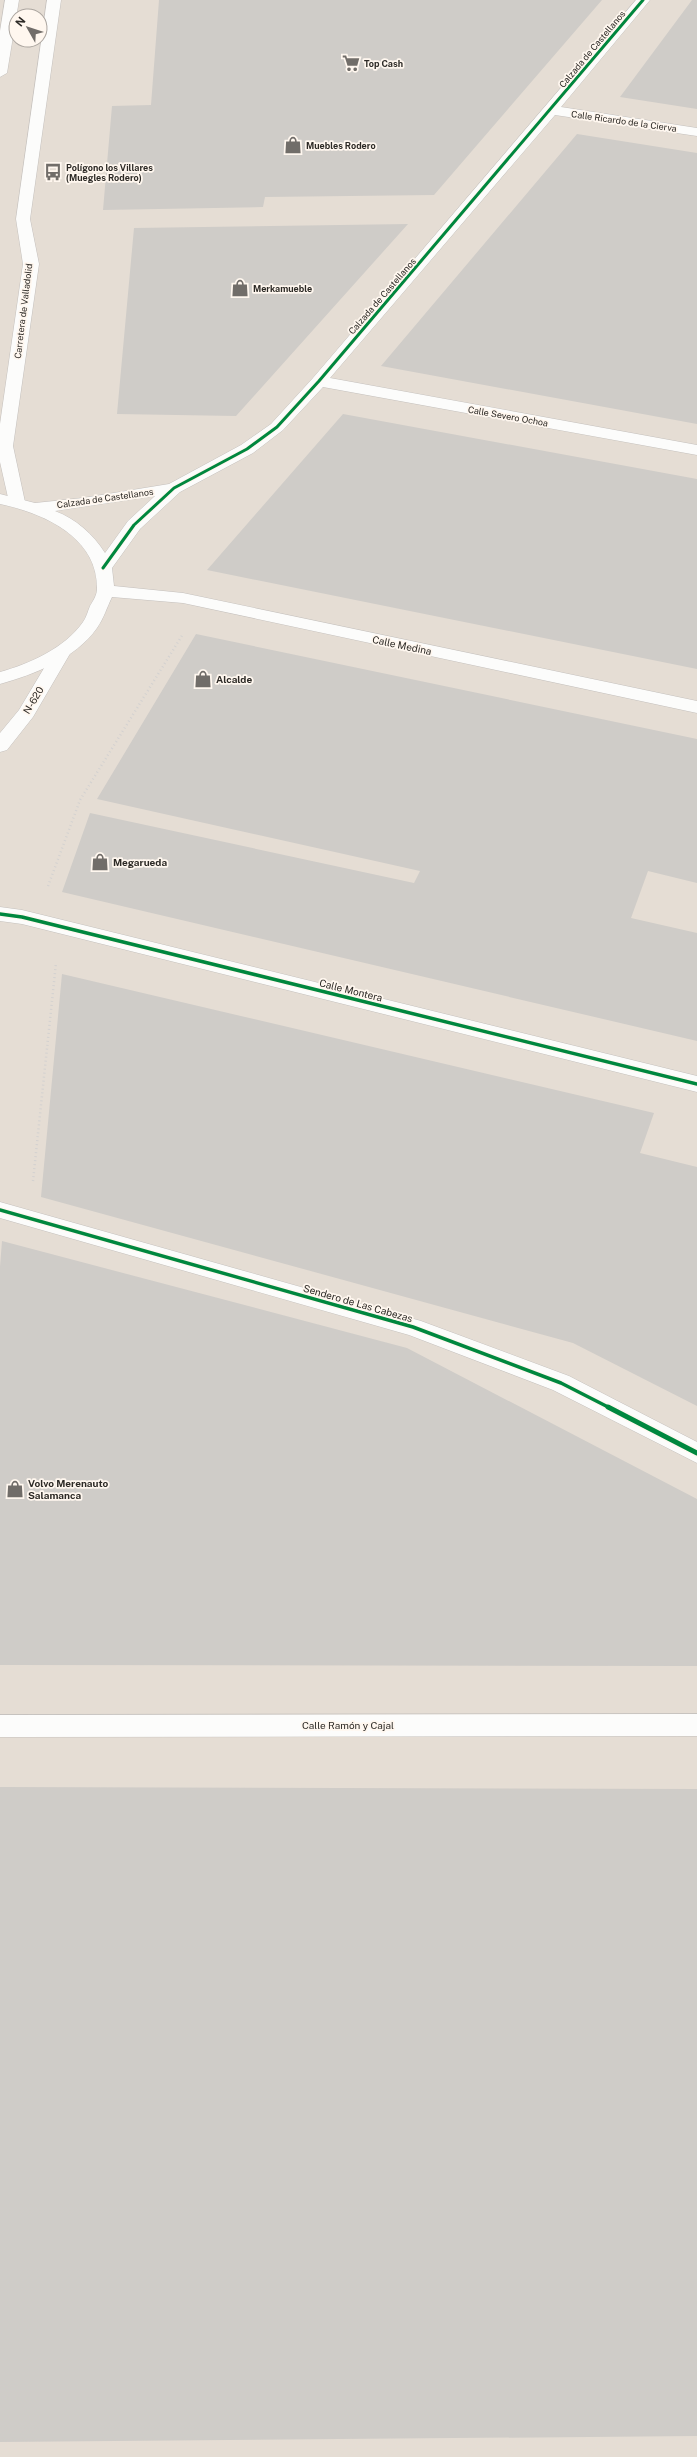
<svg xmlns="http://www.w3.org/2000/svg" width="697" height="2457" viewBox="0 0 697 2457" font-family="'Public Sans',sans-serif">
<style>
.built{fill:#e5ddd4;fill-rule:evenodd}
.building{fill:#cfccc8}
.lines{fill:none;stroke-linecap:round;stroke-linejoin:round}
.lane-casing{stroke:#c4c0bd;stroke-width:1}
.street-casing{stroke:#c4c0bd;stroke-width:1}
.highway-casing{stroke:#c4c0bd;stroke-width:1}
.path{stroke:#d3d1d0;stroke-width:2.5;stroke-dasharray:1 3;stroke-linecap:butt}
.lane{fill:#fcfcfb;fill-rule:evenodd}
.street{fill:#fcfcfb;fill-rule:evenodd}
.highway{fill:#fcfcfb;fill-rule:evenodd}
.cycleway-far2-casing{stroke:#fff7ef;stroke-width:5}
.cycleway-far1-casing{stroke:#fff7ef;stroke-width:6}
.cycleway-casing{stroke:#fff7ef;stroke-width:8}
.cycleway-far2{stroke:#00873e;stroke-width:3}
.cycleway-far1{stroke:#00873e;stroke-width:3.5}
.cycleway{stroke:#00873e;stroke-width:5}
.labels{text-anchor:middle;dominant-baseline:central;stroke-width:3.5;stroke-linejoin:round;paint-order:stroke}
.far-street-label{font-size:9px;fill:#2d2a26;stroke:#fff7ef}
.far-poi-label{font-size:9px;font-weight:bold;fill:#2d2a26;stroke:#fff7ef;text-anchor:start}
.street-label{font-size:10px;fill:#2d2a26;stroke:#fff7ef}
.poi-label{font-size:10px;font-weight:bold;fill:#2d2a26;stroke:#fff7ef;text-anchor:start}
</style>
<rect width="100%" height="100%" fill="#eeeae5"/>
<path class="built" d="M 0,0 L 697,0 L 697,2457 L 0,2457 ZM 16,16 L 40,16 L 40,40 L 16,40 Z"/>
<path class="building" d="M 159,0 L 602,0 L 434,195 L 265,197 L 263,207 L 103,210 L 112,106 L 151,105 Z
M 692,0 L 697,0 L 697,109 L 620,97 Z
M 577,134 L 697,153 L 697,424 L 381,366 Z
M 408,224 L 236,416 L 117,414 L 134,228 Z
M 343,414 L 697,479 L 697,669 L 207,570 Z
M 196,634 L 697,739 L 697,883 L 648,871 L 631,918 L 697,933 L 697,1041 L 62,892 L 90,813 L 414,883 L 420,871 L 97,799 Z
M 62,974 L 654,1113 L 640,1153 L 697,1167 L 697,1406 L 573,1343 L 41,1197 Z
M 2,1241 L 407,1348 L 697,1499 L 697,1666 L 0,1665 L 0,1267 Z
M 0,1787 L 697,1789 L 697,2436 L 0,2442 Z"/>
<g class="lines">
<g class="lane-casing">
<path id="lane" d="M 47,0 L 61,0 L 30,219 L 39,264 L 13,446 L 25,502 L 23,506 L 11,506 L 9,502 L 0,462 L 0,424 L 23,264 L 16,219 Z
M 62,646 L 68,648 L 71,652 L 33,717 L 7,750 L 0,752 L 0,733 L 19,710 L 56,648 Z"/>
</g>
<g class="street-casing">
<path id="street" d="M 636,0 L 650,0 L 561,107 L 697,128 L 697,136 L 555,115 L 330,378 L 697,445 L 697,455 L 323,387 L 283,430 L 253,453 L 180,492 L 140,529 L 112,568 L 114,586 L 183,593 L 697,701 L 697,713 L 183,603 L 112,597 C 107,607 104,618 97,628 C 75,659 35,674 0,684 L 0,672 C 29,664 65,648 83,622 C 86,618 88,611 90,606 C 93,601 97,595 97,589 C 98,537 43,513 0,504 L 0,494 L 35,503 L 83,498 L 169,484 L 241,445 L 271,424 L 313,378 ZM 155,496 L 128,521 L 105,553 C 93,534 76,519 55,511 Z
M 0,907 L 22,910 L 697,1076 L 697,1092 L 22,924 L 0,921 Z
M 0,1202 L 421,1321 L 569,1376 L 697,1442 L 697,1463 L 553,1390 L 409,1335 L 0,1218 Z
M 697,1714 L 697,1736 L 0,1737 L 0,1715 Z"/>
</g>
<g class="highway-casing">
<path id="highway" d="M 5,0 L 19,0 L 7,73 L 0,77 L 0,31 Z"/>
</g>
<path class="path" d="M 48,886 L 80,800 L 183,634
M 33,1181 L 56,963"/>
<use href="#lane" class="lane"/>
<use href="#street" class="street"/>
<use href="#highway" class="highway"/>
<g class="cycleway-far2-casing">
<path id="cycleway-far2" d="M 103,568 L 134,525 L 174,488 L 247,449 L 277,427 L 319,381 L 643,0"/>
</g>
<g class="cycleway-far1-casing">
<path id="cycleway-far1" d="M 0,914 L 22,917 L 697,1084
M 0,1210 L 413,1327 L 561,1383 L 610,1408"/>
</g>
<g class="cycleway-casing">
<path id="cycleway" d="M 608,1407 L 697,1453"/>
</g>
<use href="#cycleway-far2" class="cycleway-far2"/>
<use href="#cycleway-far1" class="cycleway-far1"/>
<use href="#cycleway" class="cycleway"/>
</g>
<defs>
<g id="supermarket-bare" transform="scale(1.38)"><path d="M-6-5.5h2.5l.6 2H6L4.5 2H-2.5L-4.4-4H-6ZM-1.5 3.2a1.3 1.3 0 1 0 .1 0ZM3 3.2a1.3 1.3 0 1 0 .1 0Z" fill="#716d69" stroke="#fff7ef" stroke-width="2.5" paint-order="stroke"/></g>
<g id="shop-bare" transform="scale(1.38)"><path d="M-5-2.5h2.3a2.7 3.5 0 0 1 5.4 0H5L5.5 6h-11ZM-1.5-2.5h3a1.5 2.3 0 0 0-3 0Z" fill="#716d69" stroke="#fff7ef" stroke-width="2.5" paint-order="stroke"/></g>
<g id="bus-bare" transform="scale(1.38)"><path d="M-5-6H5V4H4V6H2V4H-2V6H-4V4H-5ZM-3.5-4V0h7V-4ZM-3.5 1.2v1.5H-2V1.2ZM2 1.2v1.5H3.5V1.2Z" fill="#716d69" stroke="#fff7ef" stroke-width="2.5" paint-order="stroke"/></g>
</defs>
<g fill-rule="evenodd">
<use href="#supermarket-bare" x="351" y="63"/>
<use href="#shop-bare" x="293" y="145"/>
<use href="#bus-bare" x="53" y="172"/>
<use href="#shop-bare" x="240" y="288"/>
<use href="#shop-bare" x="203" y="679"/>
<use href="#shop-bare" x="100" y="862"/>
<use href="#shop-bare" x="15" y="1489"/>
</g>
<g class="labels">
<g class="far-street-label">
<text transform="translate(592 49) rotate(-50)">Calzada de Castellanos</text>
<text transform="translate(624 121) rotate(8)">Calle Ricardo de la Cierva</text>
<text transform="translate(382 296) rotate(-49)">Calzada de Castellanos</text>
<text transform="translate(23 311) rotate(-83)">Carretera de Valladolid</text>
<text transform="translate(508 416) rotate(10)">Calle Severo Ochoa</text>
<text transform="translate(105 498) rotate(-8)">Calzada de Castellanos</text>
</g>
<g class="far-poi-label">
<text x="364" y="63">Top Cash</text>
<text x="306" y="145">Muebles Rodero</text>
<text x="66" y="167">Polígono los Villares<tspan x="66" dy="10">(Muegles Rodero)</tspan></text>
<text x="253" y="288">Merkamueble</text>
</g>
<g class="street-label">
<text transform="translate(402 645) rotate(12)">Calle Medina</text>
<text transform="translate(33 700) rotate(-59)">N-620</text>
<text transform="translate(351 990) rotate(14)">Calle Montera</text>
<text transform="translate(358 1303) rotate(16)">Sendero de Las Cabezas</text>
<text x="348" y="1725">Calle Ramón y Cajal</text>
</g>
<g class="poi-label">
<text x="216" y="679">Alcalde</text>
<text x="113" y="862">Megarueda</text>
<text x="28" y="1483">Volvo Merenauto<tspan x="28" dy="12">Salamanca</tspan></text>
</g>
</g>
<g transform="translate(28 28) rotate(309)"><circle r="19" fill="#fff7ef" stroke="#aba59f"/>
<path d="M0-3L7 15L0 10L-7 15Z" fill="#716d69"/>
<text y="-6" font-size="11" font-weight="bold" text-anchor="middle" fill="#2d2a26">N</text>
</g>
</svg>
